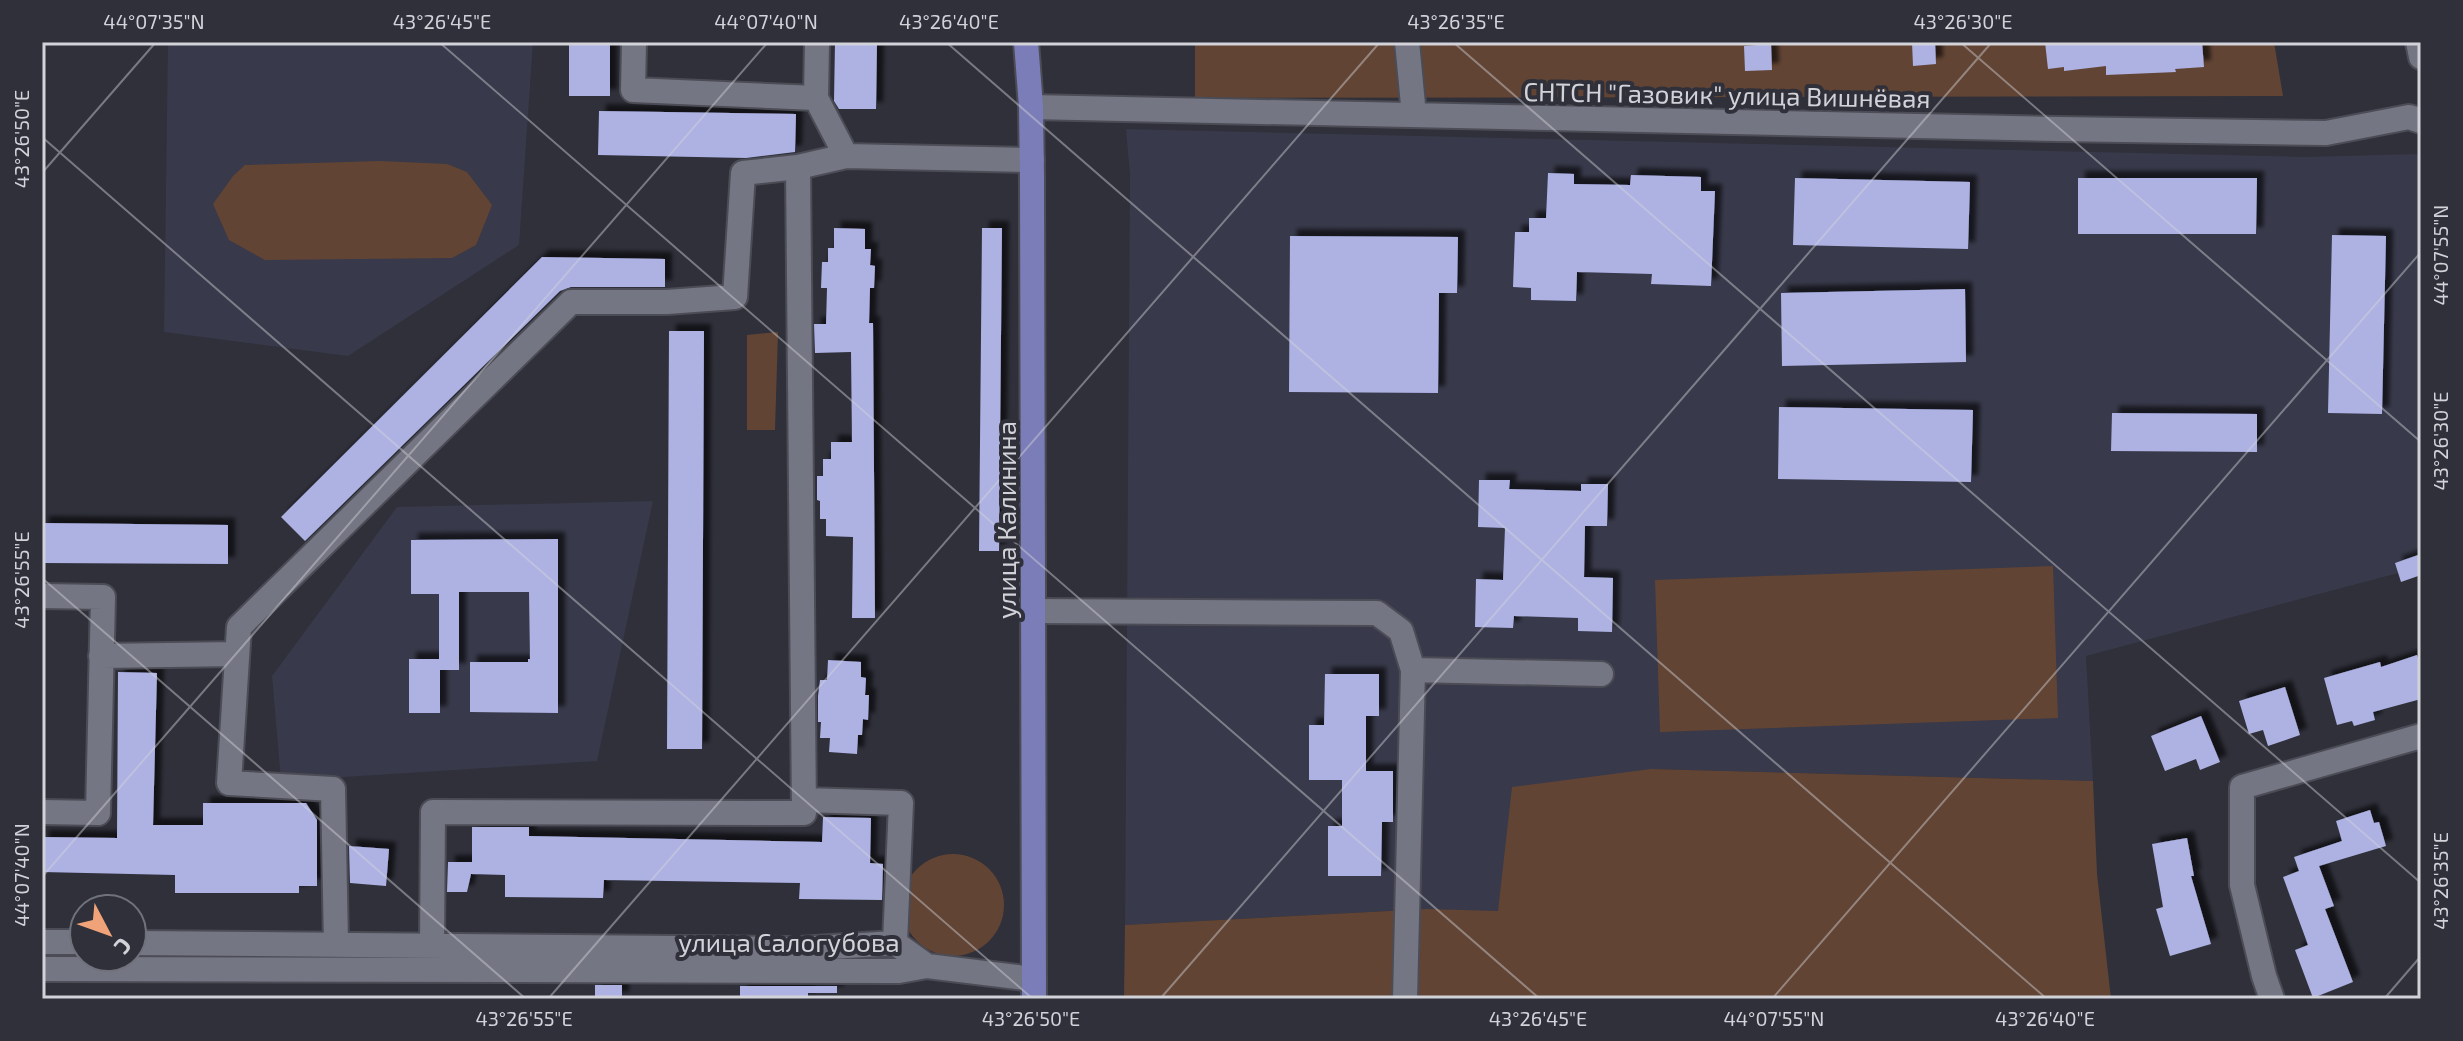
<svg xmlns="http://www.w3.org/2000/svg" width="2463" height="1041" viewBox="0 0 2463 1041" font-family="'Exo 2',sans-serif">
<style>
.built{fill:#38394a}
.green{fill:#624434}
.building{fill:#adb2e3;filter:url(#shadow)}
.lines{fill:none;stroke-linecap:round;stroke-linejoin:round}
.minor-casing{stroke:#4b4c55;stroke-width:28}
.major-casing{stroke:#4b4c55;stroke-width:28}
.minor{stroke:#757683;stroke-width:24}
.major{stroke:#7b7db8;stroke-width:24}
.ticks{fill:none;stroke:#d2d2d9;stroke-width:2;stroke-opacity:0.45}
.labels{text-anchor:middle;dominant-baseline:central;stroke-width:8;stroke-linejoin:round;paint-order:stroke}
.street-label{font-size:26px;fill:#d2d2d9;stroke:#2f303a}
.neatline{fill:none;stroke:#d2d2d9;stroke-width:3}
.ticks-label{font-size:20px;text-anchor:middle;fill:#d2d2d9}
</style>
<defs>
<filter id="shadow"><feDropShadow dx="7" dy="-7" stdDeviation="2" flood-color="#0009"/></filter>
</defs>
<rect width="100%" height="100%" fill="#2f303a"/>
<path class="built" d="M 168,42 L 533,42 L 519,245 L 348,356 L 164,332 Z
M 1126,129 L 2304,157 L 2419,154 L 2421,179 L 2421,567 L 2086,656 L 2093,781 L 1651,769 L 1625,917 L 1427,909 L 1125,925 L 1130,175 Z
M 653,501 L 597,761 L 281,781 L 272,676 L 397,507 Z"/>
<path class="green" d="M 1195,42 L 2274,42 L 2283,96 L 1195,98 Z
M 380,161 L 447,164 L 467,172 L 492,205 L 476,245 L 452,258 L 265,260 L 229,240 L 213,204 L 233,176 L 245,165 Z
M 778,332 L 775,430 L 747,430 L 747,335 Z
M 2053,566 L 2058,718 L 1660,732 L 1655,580 Z
M 1651,769 L 2093,781 L 2097,874 L 2111,999 L 1124,999 L 1125,925 L 1427,909 L 1498,911 L 1512,787 Z
M902 905a51 51 0 1 1 102 0a51 51 0 1 1-102 0Z"/>
<path class="building" d="M 569,42 L 610,42 L 610,96 L 569,96 Z
M 835,42 L 877,42 L 876,109 L 839,109 L 834,101 Z
M 1912,42 L 1935,42 L 1936,64 L 1913,66 Z
M 2045,42 L 2202,42 L 2204,67 L 2175,69 L 2176,72 L 2106,75 L 2106,66 L 2064,71 L 2064,67 L 2048,69 Z
M 1771,44 L 1772,70 L 1745,71 L 1744,46 Z
M 599,111 L 796,114 L 795,152 L 746,158 L 598,155 Z
M 1548,173 L 1574,174 L 1574,184 L 1630,185 L 1631,175 L 1701,177 L 1701,191 L 1715,191 L 1711,286 L 1651,284 L 1652,274 L 1577,272 L 1576,301 L 1531,300 L 1531,288 L 1513,287 L 1515,232 L 1529,232 L 1529,218 L 1546,218 Z
M 1795,178 L 1970,182 L 1968,249 L 1793,245 Z
M 2078,178 L 2257,178 L 2256,234 L 2078,234 Z
M 834,228 L 865,229 L 865,249 L 871,249 L 870,265 L 875,266 L 874,288 L 870,288 L 869,323 L 873,323 L 875,618 L 852,618 L 853,537 L 826,536 L 826,519 L 820,519 L 820,501 L 817,500 L 817,476 L 823,476 L 823,459 L 831,459 L 831,442 L 852,442 L 851,352 L 815,353 L 814,324 L 826,324 L 827,288 L 821,288 L 822,262 L 828,262 L 828,248 L 834,248 Z
M 982,228 L 1002,228 L 999,551 L 979,551 Z
M 2332,235 L 2386,236 L 2382,414 L 2328,413 Z
M 1290,236 L 1458,237 L 1457,293 L 1439,293 L 1438,393 L 1289,392 Z
M 542,257 L 665,259 L 665,287 L 571,287 L 560,291 L 305,541 L 281,517 Z
M 1965,289 L 1966,362 L 1782,366 L 1781,293 Z
M 669,331 L 704,331 L 702,749 L 667,749 Z
M 1779,407 L 1973,410 L 1971,482 L 1778,479 Z
M 2112,413 L 2257,414 L 2257,452 L 2111,451 Z
M 1479,480 L 1510,480 L 1509,489 L 1581,491 L 1581,484 L 1608,484 L 1607,526 L 1585,526 L 1584,577 L 1613,578 L 1612,632 L 1578,631 L 1578,618 L 1514,616 L 1513,628 L 1475,627 L 1476,579 L 1503,580 L 1505,528 L 1478,527 Z
M 42,523 L 228,525 L 228,564 L 42,563 Z
M 558,539 L 558,713 L 470,712 L 470,662 L 528,662 L 528,659 L 530,659 L 529,592 L 459,592 L 459,670 L 440,670 L 440,713 L 409,713 L 409,659 L 439,659 L 439,594 L 411,594 L 411,540 Z
M 2421,554 L 2421,575 L 2401,582 L 2395,563 Z
M 2417,655 L 2421,667 L 2421,699 L 2373,712 L 2375,720 L 2354,726 L 2352,721 L 2337,725 L 2324,678 L 2380,662 L 2381,667 Z
M 828,660 L 861,662 L 861,677 L 866,678 L 865,695 L 869,695 L 868,720 L 863,719 L 862,735 L 858,735 L 857,754 L 829,752 L 830,738 L 820,738 L 821,722 L 818,722 L 818,696 L 820,680 L 827,680 Z
M 118,672 L 157,673 L 153,825 L 203,825 L 203,803 L 306,803 L 317,820 L 317,886 L 299,886 L 299,893 L 175,893 L 175,875 L 42,872 L 42,837 L 117,838 Z
M 1325,674 L 1379,674 L 1379,716 L 1366,716 L 1366,771 L 1393,771 L 1393,822 L 1382,822 L 1381,876 L 1328,876 L 1328,826 L 1342,826 L 1342,780 L 1309,780 L 1309,725 L 1324,725 Z
M 2285,687 L 2300,735 L 2268,746 L 2263,730 L 2249,734 L 2239,701 Z
M 2201,716 L 2220,762 L 2200,770 L 2196,759 L 2165,771 L 2151,736 Z
M 2370,810 L 2374,823 L 2379,822 L 2386,846 L 2319,866 L 2334,906 L 2325,909 L 2353,982 L 2313,998 L 2295,950 L 2308,945 L 2283,877 L 2299,871 L 2294,857 L 2342,841 L 2336,821 Z
M 823,817 L 871,818 L 870,863 L 883,864 L 882,900 L 799,899 L 800,883 L 604,880 L 603,898 L 505,897 L 505,875 L 471,874 L 467,892 L 447,892 L 448,862 L 472,862 L 472,827 L 529,827 L 529,836 L 822,842 Z
M 2187,838 L 2194,876 L 2191,876 L 2211,944 L 2170,956 L 2156,909 L 2163,907 L 2152,844 Z
M 349,846 L 389,849 L 386,886 L 350,883 Z
M 595,985 L 622,985 L 622,999 L 595,999 Z
M 740,986 L 837,986 L 837,993 L 808,993 L 808,999 L 740,999 Z"/>
<g class="lines">
<g class="minor-casing">
<path id="minor" d="M 634,42 L 633,90 L 816,98
M 817,42 L 816,98 L 846,156
M 1407,42 L 1414,115
M 2418,42 L 2421,57
M 1031,107 L 2058,129 L 2326,133 L 2409,117 L 2421,121
M 42,596 L 103,597 L 98,813 L 42,812
M 1033,611 L 1377,613 L 1401,631 L 1413,670 L 1405,999
M 101,656 L 237,654
M 1413,670 L 1601,674
M 804,800 L 901,803 L 895,943
M 42,942 L 84,942
M 132,943 L 799,949 L 895,943 L 927,966
M 336,944 L 333,789 L 229,783 L 239,627 L 571,302 L 667,302 L 735,297 L 743,173 L 798,167
M 432,945 L 433,812 L 804,813 L 798,167 L 846,156 L 1032,160
M 42,969 L 899,971 L 927,966 L 1034,979
M 2272,999 L 2264,976 L 2242,885 L 2242,787 L 2421,736"/>
</g>
<g class="major-casing">
<path id="major" d="M 1026,42 L 1031,107 L 1032,178 L 1034,999"/>
</g>
<use href="#minor" class="minor"/>
<use href="#major" class="major"/>
</g>
<path class="ticks" d="M 439,42 L 1540,999M 946,42 L 2047,999M 1453,42 L 2421,883M 1960,42 L 2421,442M 42,137 L 1033,999M 42,173 L 156,42M 42,578 L 526,999M 42,877 L 768,42M 548,999 L 1380,42M 1160,999 L 1992,42M 1772,999 L 2421,252M 2384,999 L 2421,956"/>
<g class="labels">
<g class="street-label">
<text transform="translate(1727 94) rotate(1)">СНТСН "Газовик" улица Вишнёвая</text>
<text transform="translate(1005 520) rotate(-90)">улица Калинина</text>
<text x="789" y="941">улица Салогубова</text>
</g>
</g>
<rect width="2463" height="1041" fill="none" stroke="#2f303a" stroke-width="88"/>
<g transform="translate(108 933) rotate(131)"><circle r="38" fill="#2f303a" stroke="#70717a" stroke-width="2"/>
<path d="M0-6L14 30L0 20L-14 30Z" fill="#f0a378"/>
<text y="-12" font-size="22" font-weight="bold" text-anchor="middle" fill="#d2d2d9">С</text>
</g>
<rect x="44" y="44" width="2375" height="953" class="neatline"/>
<g class="ticks-label">
<text x="154" y="29">44°07'35"N</text>
<text x="442" y="29">43°26'45"E</text>
<text x="766" y="29">44°07'40"N</text>
<text x="949" y="29">43°26'40"E</text>
<text x="1456" y="29">43°26'35"E</text>
<text x="1963" y="29">43°26'30"E</text>
<text transform="translate(22 139) rotate(-90)" y="7">43°26'50"E</text>
<text transform="translate(2441 255) rotate(-90)" y="7">44°07'55"N</text>
<text transform="translate(2441 441) rotate(-90)" y="7">43°26'30"E</text>
<text transform="translate(22 580) rotate(-90)" y="7">43°26'55"E</text>
<text transform="translate(22 875) rotate(-90)" y="7">44°07'40"N</text>
<text transform="translate(2441 881) rotate(-90)" y="7">43°26'35"E</text>
<text x="524" y="1026">43°26'55"E</text>
<text x="1031" y="1026">43°26'50"E</text>
<text x="1538" y="1026">43°26'45"E</text>
<text x="1774" y="1026">44°07'55"N</text>
<text x="2045" y="1026">43°26'40"E</text>
</g>
</svg>
